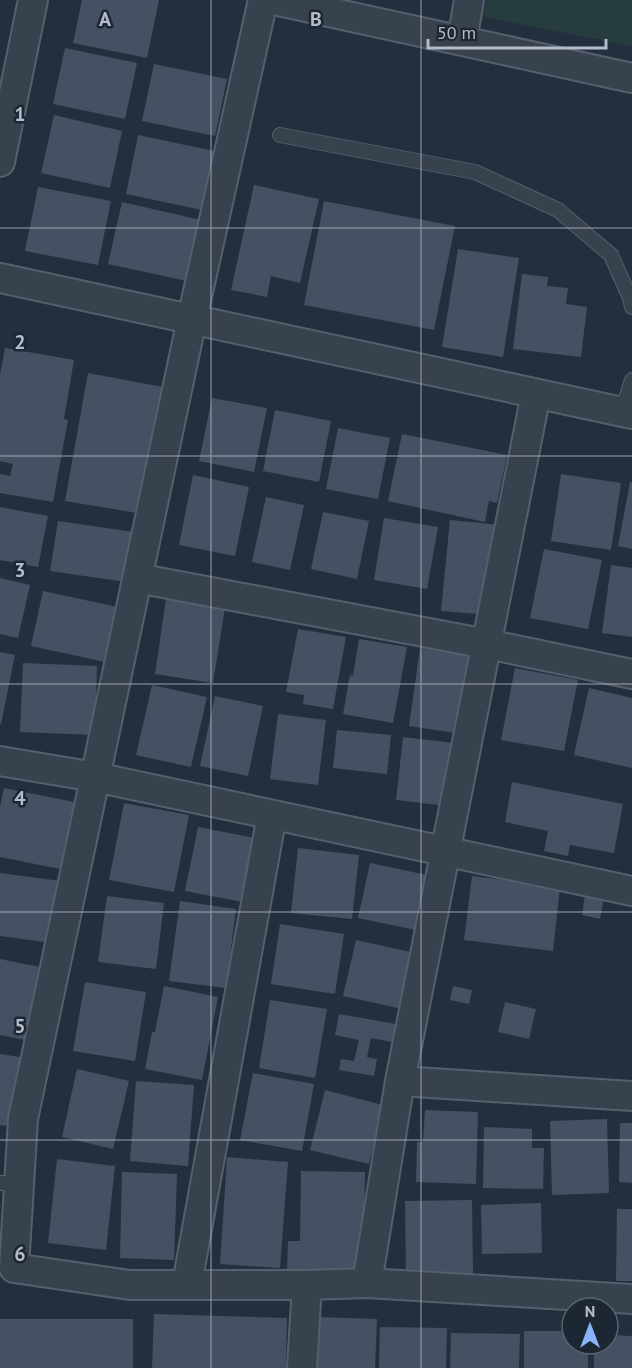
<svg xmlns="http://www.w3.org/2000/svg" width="632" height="1368" viewBox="0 0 632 1368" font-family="'PT Sans',sans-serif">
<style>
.green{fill:#263c3f}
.building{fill:#455162}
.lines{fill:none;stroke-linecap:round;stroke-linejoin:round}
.service-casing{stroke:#565f6c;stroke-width:16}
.minor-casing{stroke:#565f6c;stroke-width:32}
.service{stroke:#38414e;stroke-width:14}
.minor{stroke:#38414e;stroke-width:28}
.grid{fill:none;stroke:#b4bcc9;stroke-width:1.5;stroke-opacity:0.55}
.grid-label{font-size:20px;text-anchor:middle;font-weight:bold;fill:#b4bcc9;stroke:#1d2633;stroke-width:5;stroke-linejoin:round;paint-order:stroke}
</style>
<rect width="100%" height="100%" fill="#242f3e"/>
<path class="green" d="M 486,0 L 632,0 L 632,46 L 483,17 Z"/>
<path class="building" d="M 82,0 L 159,0 L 147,58 L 73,43 Z
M 65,48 L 137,63 L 125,119 L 53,104 Z
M 154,64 L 227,79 L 215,136 L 142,121 Z
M 54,115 L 122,131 L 110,188 L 41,173 Z
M 138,135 L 214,151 L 202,210 L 126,194 Z
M 254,185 L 319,199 L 300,283 L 271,276 L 267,297 L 231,290 Z
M 38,187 L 111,201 L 98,265 L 25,251 Z
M 324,201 L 455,226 L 434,330 L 304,305 Z
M 122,202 L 201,220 L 187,281 L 108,264 Z
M 458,249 L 519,258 L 503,357 L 442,347 Z
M 522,274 L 548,277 L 547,286 L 568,288 L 566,304 L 587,307 L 581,357 L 513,349 Z
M 5,348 L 74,360 L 64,419 L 68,420 L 53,502 L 0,493 L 0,474 L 10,476 L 13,464 L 0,461 L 0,375 Z
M 88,373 L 163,387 L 151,451 L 143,514 L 65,501 Z
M 212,398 L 267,408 L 254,472 L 199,461 Z
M 275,410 L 331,421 L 319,482 L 263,471 Z
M 338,428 L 390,438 L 378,499 L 326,489 Z
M 402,434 L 507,455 L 497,503 L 489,501 L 485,522 L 388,501 Z
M 561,474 L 621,483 L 611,550 L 551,541 Z
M 193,475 L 249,487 L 235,556 L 179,545 Z
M 630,482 L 632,482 L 632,549 L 618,546 Z
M 266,497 L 304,505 L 290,570 L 252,562 Z
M 0,507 L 48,516 L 38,567 L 0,560 Z
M 323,512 L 369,521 L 357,579 L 311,569 Z
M 384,518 L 438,527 L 427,589 L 374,580 Z
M 450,520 L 511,526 L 491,615 L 441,611 Z
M 58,521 L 134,532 L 126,582 L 50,571 Z
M 544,549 L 602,560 L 588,629 L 530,618 Z
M 611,565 L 632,568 L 632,637 L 602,633 Z
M 0,578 L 30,585 L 18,638 L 0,634 Z
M 43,591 L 122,608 L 110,663 L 31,646 Z
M 166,599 L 225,608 L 213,683 L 155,674 Z
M 298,629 L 346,637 L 333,709 L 303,704 L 304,695 L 286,692 Z
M 359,639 L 407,647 L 393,723 L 343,714 L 350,675 L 353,676 Z
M 420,648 L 473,656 L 462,734 L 409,726 Z
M 0,652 L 15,655 L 1,724 L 0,724 Z
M 23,663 L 97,666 L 95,735 L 20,732 Z
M 515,668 L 578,680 L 564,751 L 501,740 Z
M 152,685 L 207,697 L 191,767 L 136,755 Z
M 589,688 L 632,698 L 632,768 L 574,755 Z
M 215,696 L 263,706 L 248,776 L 200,766 Z
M 278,714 L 326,720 L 318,785 L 270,779 Z
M 337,730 L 391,735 L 387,774 L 333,768 Z
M 403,737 L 454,743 L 447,806 L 396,800 Z
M 512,782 L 623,804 L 614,853 L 570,845 L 568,856 L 544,851 L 548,831 L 505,822 Z
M 4,788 L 74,802 L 60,869 L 0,857 L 0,807 Z
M 124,803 L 189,815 L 174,892 L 109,880 Z
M 198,827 L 260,839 L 248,903 L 185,891 Z
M 298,848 L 359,855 L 352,919 L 291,913 Z
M 370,863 L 427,875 L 416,930 L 358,918 Z
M 0,873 L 61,881 L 52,943 L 0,936 Z
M 472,876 L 560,887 L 553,951 L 464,940 Z
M 585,895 L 604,898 L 600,919 L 582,915 Z
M 107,896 L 164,903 L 156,969 L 98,962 Z
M 180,901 L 236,909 L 226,988 L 169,981 Z
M 280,924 L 344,934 L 335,994 L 271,984 Z
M 356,940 L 420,954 L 407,1010 L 343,996 Z
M 0,959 L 45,968 L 30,1041 L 0,1035 Z
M 85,982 L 146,992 L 135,1061 L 73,1051 Z
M 164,986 L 218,997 L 202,1080 L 145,1069 L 152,1032 L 155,1032 Z
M 453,986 L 472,990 L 469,1004 L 450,1000 Z
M 270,1000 L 327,1009 L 315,1078 L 259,1068 Z
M 505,1002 L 536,1009 L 529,1039 L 498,1032 Z
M 339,1014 L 396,1024 L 392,1042 L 371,1038 L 367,1057 L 377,1059 L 374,1076 L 339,1070 L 341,1059 L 354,1061 L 359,1040 L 335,1035 Z
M 0,1054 L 26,1058 L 14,1127 L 0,1125 Z
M 77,1069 L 129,1081 L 113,1149 L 62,1137 Z
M 253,1073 L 314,1084 L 302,1151 L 240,1140 Z
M 136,1081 L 194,1085 L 188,1166 L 130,1161 Z
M 325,1090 L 383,1105 L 369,1164 L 310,1150 Z
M 425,1110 L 478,1112 L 476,1184 L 416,1182 L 417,1142 L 423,1142 Z
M 607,1119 L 609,1193 L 552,1195 L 550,1121 Z
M 620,1123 L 632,1123 L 632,1183 L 619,1182 Z
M 484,1127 L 532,1129 L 532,1148 L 544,1148 L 543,1189 L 483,1188 Z
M 227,1157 L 288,1162 L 280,1268 L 220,1264 Z
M 57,1159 L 115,1166 L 106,1250 L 48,1243 Z
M 301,1171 L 365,1172 L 363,1273 L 287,1271 L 288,1241 L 300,1241 Z
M 122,1172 L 177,1174 L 174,1260 L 120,1258 Z
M 472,1200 L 473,1274 L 406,1275 L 405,1201 Z
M 541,1203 L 542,1253 L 482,1254 L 481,1205 Z
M 617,1209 L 632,1209 L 632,1281 L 616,1281 Z
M 154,1314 L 287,1318 L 286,1368 L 152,1368 Z
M 315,1317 L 377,1319 L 375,1368 L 313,1368 Z
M 0,1319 L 133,1319 L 133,1368 L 0,1368 Z
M 380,1327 L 447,1328 L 446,1368 L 379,1368 Z
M 524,1331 L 572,1331 L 572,1344 L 588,1344 L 588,1368 L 524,1368 Z
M 451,1333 L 520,1334 L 519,1368 L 450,1368 Z
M 608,1335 L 632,1336 L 632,1368 L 594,1368 L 594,1344 L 608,1344 Z"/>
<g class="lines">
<g class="service-casing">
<path id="service" d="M 280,135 L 475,172 L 558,210 L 611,255 L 630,298 L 632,307
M 622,412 L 632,380
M 0,1183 L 19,1183"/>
</g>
<g class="minor-casing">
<path id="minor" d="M 263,0 L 192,319 L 23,1119 L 14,1268 L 130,1285 L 307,1285 L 367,1283 L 632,1299
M 274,0 L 632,78
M 462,41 L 469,0
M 0,162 L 33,0
M 0,278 L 632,414
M 137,578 L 487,644 L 632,674
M 0,761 L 95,777 L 632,891
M 400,1081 L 632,1096
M 367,1283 L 400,1081 L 536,394
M 187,1284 L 272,815
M 302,1368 L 307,1285"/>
</g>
<use href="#service" class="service"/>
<use href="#minor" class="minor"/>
</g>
<path class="grid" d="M 211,0 L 211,1368M 421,0 L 421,1368M 0,228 L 632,228M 0,456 L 632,456M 0,684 L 632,684M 0,912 L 632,912M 0,1140 L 632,1140"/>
<g class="grid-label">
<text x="105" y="26">A</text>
<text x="316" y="26">B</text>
<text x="20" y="121">1</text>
<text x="20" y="349">2</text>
<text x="20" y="577">3</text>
<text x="20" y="805">4</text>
<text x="20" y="1033">5</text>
<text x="20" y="1261">6</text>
</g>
<g transform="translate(590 1326)"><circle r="28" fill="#1d2633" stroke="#59626f" stroke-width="1.5"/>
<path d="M0-4.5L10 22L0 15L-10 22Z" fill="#8ab4f8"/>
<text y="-9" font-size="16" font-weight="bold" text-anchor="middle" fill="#b4bcc9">N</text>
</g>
<path d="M428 39v9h178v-9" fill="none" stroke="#b4bcc9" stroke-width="3"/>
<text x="437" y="39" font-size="18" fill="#b4bcc9" stroke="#1d2633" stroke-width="4.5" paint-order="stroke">50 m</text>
</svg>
